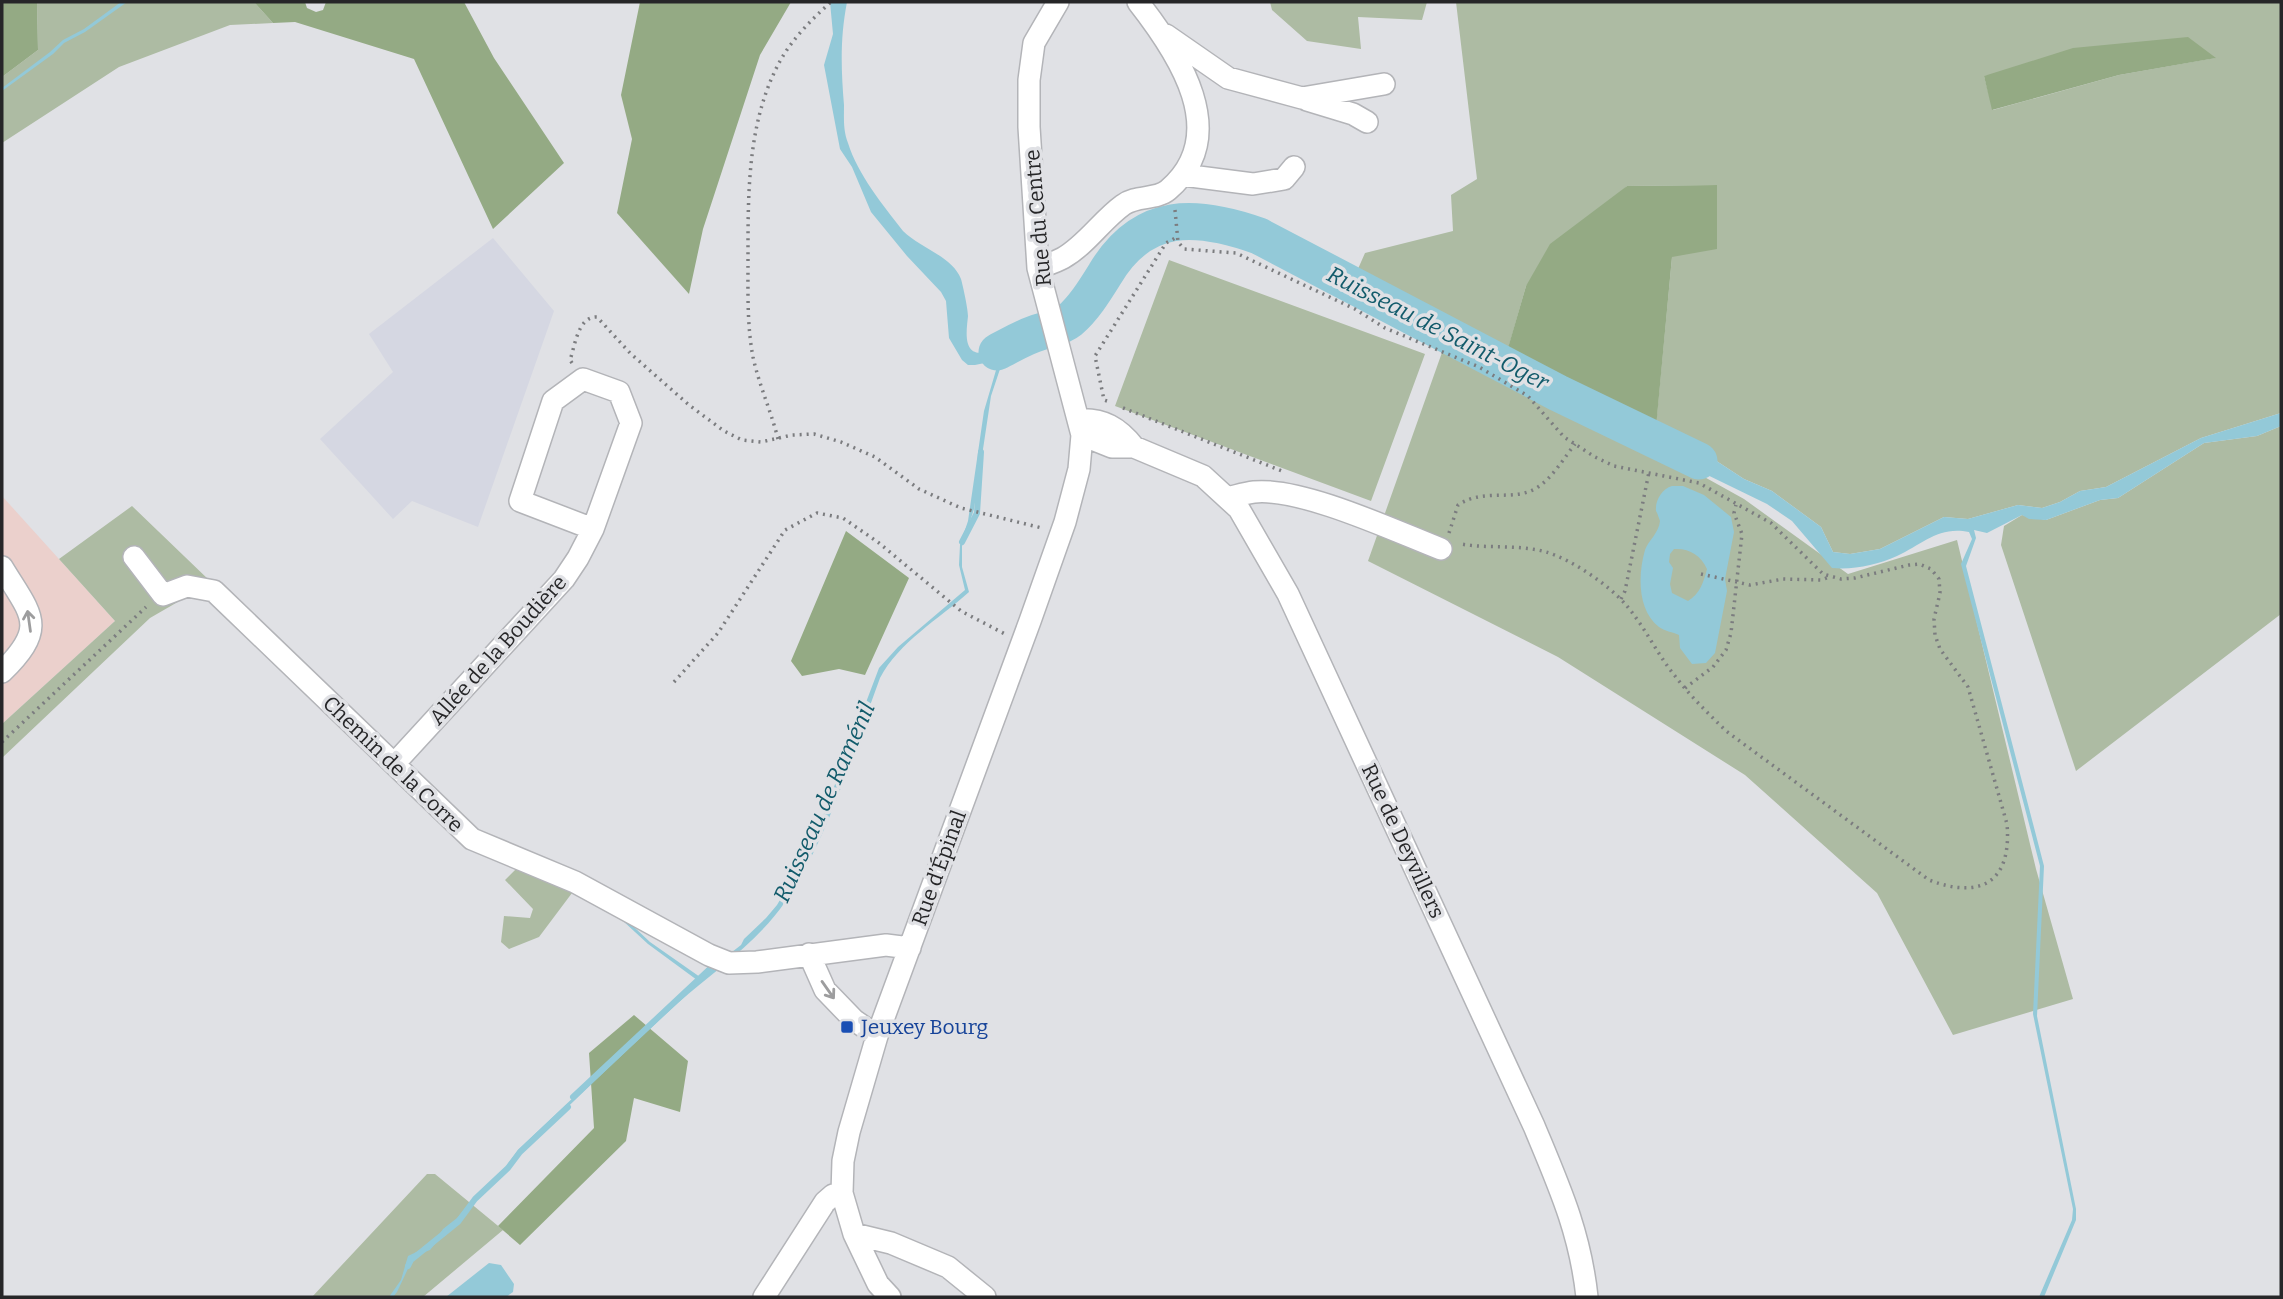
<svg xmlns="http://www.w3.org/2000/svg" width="2283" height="1299" viewBox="0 0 2283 1299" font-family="Bitter,serif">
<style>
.commercial{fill:#ebd0cc}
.built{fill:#d5d7e2}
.green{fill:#adbba3;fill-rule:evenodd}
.forest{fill:#94aa84}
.water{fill:#93c9d8;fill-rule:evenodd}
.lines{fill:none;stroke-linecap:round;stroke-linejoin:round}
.stream{stroke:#93c9d8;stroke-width:6}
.river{stroke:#93c9d8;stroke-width:37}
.minor-casing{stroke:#b3b4b8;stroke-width:24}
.path{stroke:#7b7c7f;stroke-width:3.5;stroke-dasharray:2 5;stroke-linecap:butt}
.minor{stroke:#fff;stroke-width:21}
.oneway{stroke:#9d9d9e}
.transit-dot{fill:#1a4fb4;stroke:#e0e1e5;stroke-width:2.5}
.labels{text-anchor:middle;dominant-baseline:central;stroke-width:7;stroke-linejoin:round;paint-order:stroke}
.street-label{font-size:21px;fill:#262628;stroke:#e0e1e5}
.transit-label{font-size:21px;fill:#164399;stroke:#e0e1e5;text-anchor:start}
.water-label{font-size:23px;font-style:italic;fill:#125b6b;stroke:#e0e1e5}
</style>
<rect width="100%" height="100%" fill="#e0e1e5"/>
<path class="commercial" d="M 2,496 L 115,621 L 2,724 Z"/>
<path class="built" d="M 493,238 L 554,311 L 478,527 L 412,501 L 393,519 L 320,439 L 393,372 L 369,334 Z"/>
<path class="green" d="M 37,2 L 254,2 L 273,23 L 230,25 L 119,67 L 2,143 L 2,77 L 38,50 Z
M 1270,2 L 1427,2 L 1422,20 L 1358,17 L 1361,49 L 1307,41 L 1272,10 Z
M 1456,2 L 2281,2 L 2281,413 L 2201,438 L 2106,487 L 2080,491 L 2060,502 L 2042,508 L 2018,505 L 1968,519 L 1944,517 L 1880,549 L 1850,554 L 1833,552 L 1821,527 L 1772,491 L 1744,479 L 1715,460 L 1655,436 L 1672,257 L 1717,185 L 1627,186 L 1526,286 L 1506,356 L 1354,278 L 1365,253 L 1453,231 L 1451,195 L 1477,179 ZM 2215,58 L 2119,75 L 1993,110 L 1984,76 Z
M 1169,260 L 1425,354 L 1371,501 L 1115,406 Z
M 1445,344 L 1654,449 L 1744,499 L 1848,574 L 1957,540 L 2036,869 L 2073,999 L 1953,1035 L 1877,893 L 1745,775 L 1558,657 L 1368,561 Z
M 2281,426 L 2281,614 L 2076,771 L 2001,545 L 2004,526 L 2022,515 L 2046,520 L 2100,500 L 2118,498 L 2204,443 L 2257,436 Z
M 132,506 L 477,838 L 519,867 L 572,893 L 539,937 L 509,949 L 501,942 L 504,916 L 530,918 L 533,909 L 505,880 L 518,867 L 486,856 L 447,829 L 229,613 L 206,599 L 188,596 L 150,618 L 2,758 L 2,724 L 115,621 L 59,559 Z
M 427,1174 L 435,1174 L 503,1230 L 423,1297 L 312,1297 Z"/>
<path class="forest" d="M 2,2 L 37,2 L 38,50 L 2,77 Z
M 254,2 L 305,2 L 307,8 L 316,12 L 323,10 L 326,2 L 464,2 L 494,58 L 564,163 L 493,229 L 414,59 L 295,22 L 273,23 Z
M 640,2 L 791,2 L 760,55 L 703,229 L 689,294 L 617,213 L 632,139 L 621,95 Z
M 2188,37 L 2216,58 L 2119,75 L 1992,110 L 1984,76 L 2073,48 Z
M 1717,185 L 1717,249 L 1672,257 L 1654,449 L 1501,372 L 1526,286 L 1550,244 L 1627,186 Z
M 846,531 L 909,578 L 865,675 L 839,669 L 802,676 L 791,661 Z
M 634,1015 L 688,1061 L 680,1112 L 634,1098 L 626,1141 L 520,1245 L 498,1226 L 594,1128 L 589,1053 Z"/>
<path class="water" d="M 121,2 L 127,2 L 85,32 L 64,43 L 53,54 L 2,91 L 2,88 L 50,52 L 63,40 L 84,29 Z
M 830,2 L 847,2 C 840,38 841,69 844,105 C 844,118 843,130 848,143 C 858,175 883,205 903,231 C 920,248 952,256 961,279 C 963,286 968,309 968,316 C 967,328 961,358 986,352 C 998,348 1006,336 1017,330 C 1023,326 1031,324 1037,322 L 1042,340 L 1004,357 L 991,396 L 974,509 L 962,546 L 962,567 L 969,592 C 939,619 899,642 880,678 C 852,754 830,835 785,902 C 757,943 714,971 678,1003 C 624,1052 573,1103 520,1152 L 508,1168 L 475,1199 L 458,1222 L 445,1232 L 430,1250 L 414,1256 L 397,1292 L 393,1297 L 389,1297 L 401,1280 L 408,1256 L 433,1244 L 443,1229 L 457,1218 L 475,1196 L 505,1168 L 518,1150 L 697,980 L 648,944 L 596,896 L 604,899 L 650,942 L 700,977 L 706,970 L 712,958 L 732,952 L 741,945 L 744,939 L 766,918 L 777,905 L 812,845 L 879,668 L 898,647 L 965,590 L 959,565 L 960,545 L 968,521 L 984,411 L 999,360 L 975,365 L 968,365 L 962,360 L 949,338 L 946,301 L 941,292 L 907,256 L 871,212 L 852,167 L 840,149 L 824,65 L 833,34 Z
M 1449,326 L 1506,356 L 1501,372 L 1445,344 Z
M 2281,413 L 2281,426 L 2257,436 L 2204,443 L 2118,498 L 2100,500 L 2046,520 L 2029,519 L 2022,515 L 1987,533 L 1974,530 L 1976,538 L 1966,566 L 2044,866 L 2037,1016 L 2076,1209 L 2076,1220 L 2044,1297 L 2039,1297 L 2072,1220 L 2073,1209 L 2033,1014 L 2040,866 L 1961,564 L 1972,539 L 1969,532 C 1938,526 1923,544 1897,556 C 1877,565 1854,570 1832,568 L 1792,521 L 1767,504 L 1654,449 L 1655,436 L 1715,460 L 1744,479 L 1772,491 L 1821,527 L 1833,552 L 1850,554 L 1880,549 L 1944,517 L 1968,519 L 2018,505 L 2042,508 L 2060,502 L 2080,491 L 2106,487 L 2201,438 Z
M 1672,486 L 1683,486 L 1704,495 L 1731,517 L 1734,532 L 1725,579 L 1727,591 L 1715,653 L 1706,663 L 1692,664 L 1680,648 L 1679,635 C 1673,632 1664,631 1659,627 C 1637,610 1638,574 1645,550 C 1648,541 1659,533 1660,521 C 1660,521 1657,512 1656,511 C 1655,500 1662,489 1672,486 ZM 1674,549 C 1689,548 1701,555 1707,569 C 1704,581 1700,594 1688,601 L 1672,593 L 1670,584 L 1673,568 L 1669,562 L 1670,554 Z
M 489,1263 L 501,1265 L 514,1284 L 513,1292 L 506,1297 L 446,1297 Z"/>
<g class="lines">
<path class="stream" d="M 962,542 L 977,513 L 981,452
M 573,1097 L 713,966
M 408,1266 L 411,1260 L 458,1222 L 475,1199 L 508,1168 L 520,1152 L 568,1107"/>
<path class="river" d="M 997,352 C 1011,345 1025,336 1040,332 C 1051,328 1060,328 1070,320 C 1084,308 1095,290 1105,274 C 1143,210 1197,214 1259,236 L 1558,393 L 1699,461"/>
<g class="minor-casing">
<path id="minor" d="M 1166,35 L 1228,78 L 1302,98 L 1384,84
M 1307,100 L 1353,114 L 1367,122
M 1183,175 L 1253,184 L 1284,179 L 1294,167
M 1038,268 C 1046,265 1056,262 1063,258 C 1086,245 1102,220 1123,205 C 1136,195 1156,200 1168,190 C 1233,135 1178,53 1138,2
M 1078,420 C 1103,418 1119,428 1134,447
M 1082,435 L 1112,447 L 1134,447 L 1203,476 L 1239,509 L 1288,594 L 1534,1126 C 1559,1186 1580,1232 1587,1297
M 1227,498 C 1236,496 1245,493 1254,492 C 1301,487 1395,531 1441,549
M 134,557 L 163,595 L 187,586 L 214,591 L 472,839 L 575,882 L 709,955 L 729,963 L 757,962 L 886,945 L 910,948
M 2,567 C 31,615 49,626 2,672
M 394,764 L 564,579 L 578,558 L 593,529 L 631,423 L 619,392 L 583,379 L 553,401 L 520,501 L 593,529
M 809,954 L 825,990 L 854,1020 L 877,1036
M 854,1234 L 891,1243 L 948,1267 L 985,1297
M 764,1297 L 825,1202 L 833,1195 L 842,1193
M 890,1297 L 878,1284 L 854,1234 L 842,1193 L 843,1161 L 849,1132 L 877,1036 L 1030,621 L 1065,522 L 1079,469 L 1082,435 L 1038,268 L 1029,127 L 1029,80 L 1034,43 L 1058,2"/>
</g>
<path class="path" d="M 1175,210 L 1178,242 L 1184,249 L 1236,253 L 1355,309 L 1385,328 L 1479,367 L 1528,396 L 1564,437 L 1595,457 L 1614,466 L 1699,483 L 1771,523 L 1823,574 L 1841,579 L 1855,578 L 1909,565 L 1919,564 L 1931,569 L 1939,579 L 1940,593 L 1934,619 L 1935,635 L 1940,649 L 1968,687 L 2007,824 C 2012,882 1981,900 1929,880 L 1726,731 C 1708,713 1690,696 1675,676 C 1657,654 1645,627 1626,605 C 1609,585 1571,559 1546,552 C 1518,544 1489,549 1461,544
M 572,363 L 570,360 C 575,346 578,316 597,317 L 630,353 L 689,405 L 724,431 L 742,440 L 761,442 L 792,435 L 814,434 L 841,442 L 875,457 L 919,489 L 961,508 L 1042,528
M 1107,401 L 1104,400 L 1095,356 L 1166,243 L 1177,237
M 1123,408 L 1282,471
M 778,439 C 771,411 759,385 753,357 C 747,326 748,292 748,261 C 748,195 747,123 779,63 C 791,40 812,19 831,2
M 1449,533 L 1458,505 C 1485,487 1514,503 1538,487 C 1553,477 1564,458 1575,444
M 1701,574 L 1750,585 L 1783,579 L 1821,580 L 1829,577
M 1621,599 L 1625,591 L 1649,472
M 674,682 L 718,633 L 785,530 L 817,513 L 843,518 L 879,543 L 961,611 L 1005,634
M 1685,688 L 1713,667 L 1726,650 L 1731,633 L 1742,534 L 1734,513 L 1736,505
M 2,742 L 146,607"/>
<use href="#minor" class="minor"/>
</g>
<defs><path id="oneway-shaft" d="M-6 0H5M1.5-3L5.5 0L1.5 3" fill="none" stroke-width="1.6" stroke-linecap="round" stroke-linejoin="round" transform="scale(1.75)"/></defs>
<g class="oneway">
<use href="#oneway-shaft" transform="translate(29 621) rotate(-98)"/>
<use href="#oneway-shaft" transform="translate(828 990) rotate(55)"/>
</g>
<rect class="transit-dot" x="840" y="1020" width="14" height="14" rx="3.5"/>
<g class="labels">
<g class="street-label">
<text transform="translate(1038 218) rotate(-95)">Rue du Centre</text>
<text transform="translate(498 650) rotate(-48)">Allée de la Boudière</text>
<text transform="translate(393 764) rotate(44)">Chemin de la Corre</text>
<text transform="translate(1403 841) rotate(65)">Rue de Deyvillers</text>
<text transform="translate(939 868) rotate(-70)">Rue d’Épinal</text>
</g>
<g class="transit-label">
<text x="861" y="1027">Jeuxey Bourg</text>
</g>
<g class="water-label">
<text transform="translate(1438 328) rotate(27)">Ruisseau de Saint-Oger</text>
<text transform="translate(824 802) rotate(-66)">Ruisseau de Raménil</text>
</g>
</g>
<rect width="2283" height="1299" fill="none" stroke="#262628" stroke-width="7"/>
</svg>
